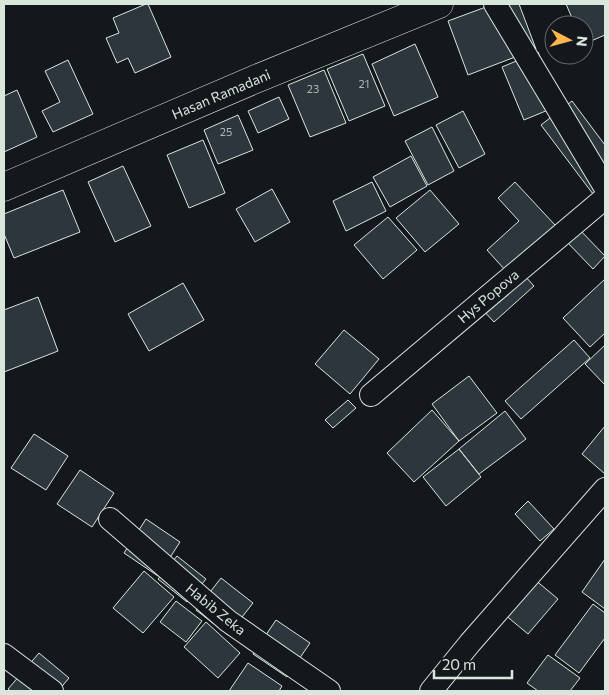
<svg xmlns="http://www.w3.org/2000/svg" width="609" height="695" viewBox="0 0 609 695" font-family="Commissioner,sans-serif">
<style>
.building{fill:#2c363c;stroke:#d8e6dc}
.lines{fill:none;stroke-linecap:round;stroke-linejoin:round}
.minor-casing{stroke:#d8e6dc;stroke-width:24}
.secondary-casing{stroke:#d8e6dc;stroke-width:29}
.minor{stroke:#14181c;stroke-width:22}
.secondary{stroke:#14181c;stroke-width:28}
.labels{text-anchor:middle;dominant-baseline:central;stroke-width:4;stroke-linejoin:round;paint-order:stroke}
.number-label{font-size:11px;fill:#adbab4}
.street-label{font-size:14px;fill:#d8e6dc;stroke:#14181c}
</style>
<rect width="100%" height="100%" fill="#14181c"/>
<path class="building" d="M 146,4 L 148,4 L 171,57 L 135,73 L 128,58 L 117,63 L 106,38 L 119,33 L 113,18 Z
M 494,4 L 519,4 L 536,49 L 468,75 L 448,21 Z
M 566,4 L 605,4 L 605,35 L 584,44 L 584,25 L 575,25 Z
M 415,44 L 438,97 L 394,116 L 372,64 Z
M 538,52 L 560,105 L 524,120 L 502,67 Z
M 363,54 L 385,106 L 349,121 L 327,69 Z
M 68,60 L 93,114 L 53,132 L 42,111 L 60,102 L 45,71 Z
M 324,70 L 346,123 L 310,137 L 288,85 Z
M 17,90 L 37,137 L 4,152 L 4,96 Z
M 279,97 L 289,119 L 258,133 L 248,111 Z
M 572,101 L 605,145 L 605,184 L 593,194 L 541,125 Z
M 463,111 L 485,154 L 459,168 L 436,125 Z
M 238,115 L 253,150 L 218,164 L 204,130 Z
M 432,127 L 454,171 L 428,185 L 405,141 Z
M 203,140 L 225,193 L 189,208 L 167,155 Z
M 411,156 L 427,186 L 390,207 L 373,177 Z
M 123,166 L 151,226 L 115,242 L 88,182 Z
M 372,182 L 386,211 L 346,231 L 333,201 Z
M 515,182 L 555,225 L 506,271 L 487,250 L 519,221 L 498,198 Z
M 272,189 L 290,222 L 255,242 L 236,209 Z
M 63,190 L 80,232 L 14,258 L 4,234 L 4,214 Z
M 430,190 L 459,224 L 425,252 L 396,218 Z
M 388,217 L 417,250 L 383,279 L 354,245 Z
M 579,229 L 605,256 L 593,269 L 566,241 Z
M 523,274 L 534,286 L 494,322 L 482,309 Z
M 605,279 L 605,333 L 590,347 L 563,318 Z
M 183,283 L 204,320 L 149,351 L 128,314 Z
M 38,297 L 58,351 L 4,372 L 4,310 Z
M 344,330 L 379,359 L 350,394 L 315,364 Z
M 574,340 L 590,358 L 521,419 L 505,401 Z
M 605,345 L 605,385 L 585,364 Z
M 469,376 L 497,413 L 459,441 L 432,404 Z
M 348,400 L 356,408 L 333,428 L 325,420 Z
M 432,410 L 459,441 L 414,482 L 387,453 Z
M 505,411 L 526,439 L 479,474 L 459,449 Z
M 605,426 L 605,474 L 582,454 Z
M 34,434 L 68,456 L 46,490 L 11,468 Z
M 459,449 L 481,477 L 446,506 L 423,477 Z
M 80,470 L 114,493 L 92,527 L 57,504 Z
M 528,501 L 554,529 L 540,541 L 515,514 Z
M 146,519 L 180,542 L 158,576 L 124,553 Z
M 177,556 L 206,579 L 187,602 L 158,579 Z
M 605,559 L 605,609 L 582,592 Z
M 144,571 L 174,597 L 143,633 L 113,608 Z
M 221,578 L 253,603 L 228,635 L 196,610 Z
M 534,579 L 558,599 L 528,634 L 504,614 Z
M 176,601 L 202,621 L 186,642 L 160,622 Z
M 593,604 L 605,613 L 605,638 L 579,673 L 555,655 Z
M 276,620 L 310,643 L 287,677 L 253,654 Z
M 206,622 L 240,653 L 218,678 L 184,647 Z
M 39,653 L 69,678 L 58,691 L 11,691 L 8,689 Z
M 548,655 L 580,678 L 570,691 L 538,691 L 527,683 Z
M 248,663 L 282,686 L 279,691 L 229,691 Z"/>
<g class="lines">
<g class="minor-casing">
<path id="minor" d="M 495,4 L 605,187
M 371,395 L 605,198
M 110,519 L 228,621 L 329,691
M 4,655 L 52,691
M 431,691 L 470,643 L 605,489"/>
</g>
<g class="secondary-casing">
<path id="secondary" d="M 4,187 L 251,81 L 439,4"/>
</g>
<use href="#minor" class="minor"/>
<use href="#secondary" class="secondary"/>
</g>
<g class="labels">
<g class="number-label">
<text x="364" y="83">21</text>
<text x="313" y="88">23</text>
<text x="226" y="131">25</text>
</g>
<g class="street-label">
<text transform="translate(221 94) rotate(-23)">Hasan Ramadani</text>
<text transform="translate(488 296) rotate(-40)">Hys Popova</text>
<text transform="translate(216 609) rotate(39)">Habib Zeka</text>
</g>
</g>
<rect width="609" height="695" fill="none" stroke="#d8e6dc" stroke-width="10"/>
<g transform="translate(569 40) rotate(96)"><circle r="24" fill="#14181c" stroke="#626a69"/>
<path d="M0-4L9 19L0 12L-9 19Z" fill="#ffb74d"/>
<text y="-8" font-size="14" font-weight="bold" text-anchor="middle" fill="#d8e6dc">N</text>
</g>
<path d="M434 670v8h78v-8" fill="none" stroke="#d8e6dc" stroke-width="2.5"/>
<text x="442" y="670" font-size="15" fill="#d8e6dc" stroke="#14181c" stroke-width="4" paint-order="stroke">20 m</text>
</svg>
